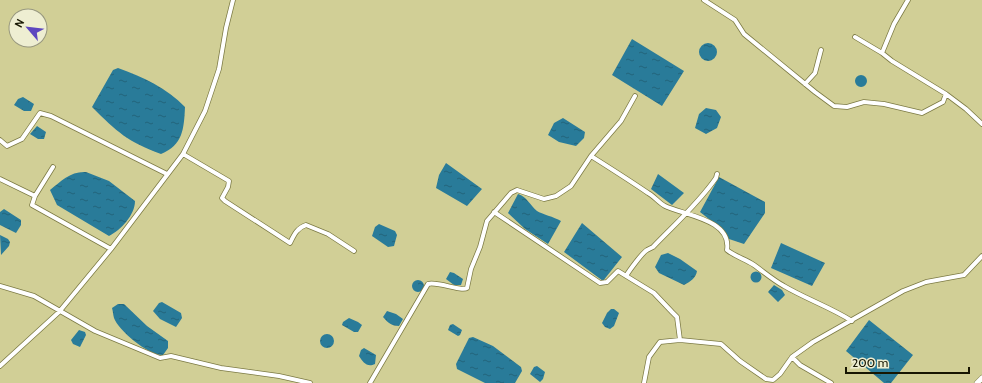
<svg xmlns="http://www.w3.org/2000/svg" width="982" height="383" viewBox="0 0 982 383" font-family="Cabin,sans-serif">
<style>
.water{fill:url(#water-ripples)}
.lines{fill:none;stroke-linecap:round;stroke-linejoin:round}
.minor-casing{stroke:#7c7a44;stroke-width:5.5}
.major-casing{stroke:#7c7a44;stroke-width:6}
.minor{stroke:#fff;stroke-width:4}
.major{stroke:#fff;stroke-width:5}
</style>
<defs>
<pattern id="water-ripples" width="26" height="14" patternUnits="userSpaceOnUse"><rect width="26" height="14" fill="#297b99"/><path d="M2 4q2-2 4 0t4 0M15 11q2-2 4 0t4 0" fill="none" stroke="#22647b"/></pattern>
</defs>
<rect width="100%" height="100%" fill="#d1cf96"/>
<path class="water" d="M 632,39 L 684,71 L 662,106 L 612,75 Z
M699 52a9 9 0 1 1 18 0a9 9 0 1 1-18 0Z
M 118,68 C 143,77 167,88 185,107 C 184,129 183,145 161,154 C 128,142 117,132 92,107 L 113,70 Z
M855 81a6 6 0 1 1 12 0a6 6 0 1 1-12 0Z
M 23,97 L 34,104 L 31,111 L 24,111 L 14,105 L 18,99 Z
M 706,108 L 716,110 L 721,117 L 717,128 L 706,134 L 695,128 L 699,114 Z
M 563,118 L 585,132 L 584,138 L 576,146 L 559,142 L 548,135 L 554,123 Z
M 37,126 L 46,132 L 44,139 L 38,139 L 30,134 Z
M 446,163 L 482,189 L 467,206 L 436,188 L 439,175 Z
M 86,172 L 109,181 L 135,201 C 135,215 121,230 109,236 L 57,205 L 50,190 C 61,181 71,171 86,172 Z
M 658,174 L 684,193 L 672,205 L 651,189 Z
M 719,177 L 765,202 L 765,213 L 744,244 L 729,239 L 724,231 L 700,212 Z
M 518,194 C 527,197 530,205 537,211 C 542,214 554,217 561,221 L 548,244 L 525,229 L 508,213 Z
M 4,209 L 21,220 L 21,225 L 16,233 L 0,225 L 0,212 Z
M 582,223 L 622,257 L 603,281 L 564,252 Z
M 379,224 L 395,231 L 397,235 L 394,246 L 388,247 L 372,236 L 375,227 Z
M 0,235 L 8,239 L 10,242 L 9,246 L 1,255 Z
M 781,243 L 825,263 L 812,286 L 771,268 Z
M 668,253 L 680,259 L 697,271 C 696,278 690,282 684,285 L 659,273 L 655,267 L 661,255 Z
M750.5 277a5.5 5.5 0 1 1 11 0a5.5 5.5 0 1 1-11 0Z
M 450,272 L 454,273 L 463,279 L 461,285 L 454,285 L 446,279 Z
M412 286a6 6 0 1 1 12 0a6 6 0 1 1-12 0Z
M 774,285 L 782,290 L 785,295 L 778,302 L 768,292 Z
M 162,302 L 181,313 L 182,318 L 176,327 L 160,319 L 153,311 L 159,303 Z
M 118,304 L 124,304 L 147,326 L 168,341 L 168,348 L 163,355 C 149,356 118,330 114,318 C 113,315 113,311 112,308 Z
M 611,309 L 614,309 L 619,313 L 614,326 L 610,329 L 605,327 L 602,323 L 607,313 Z
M 387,311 L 396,314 L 403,319 L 399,326 C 392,326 388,323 383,317 Z
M 349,318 L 358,322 L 362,325 L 358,332 L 354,332 L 342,325 L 343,322 Z
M 869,320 L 913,355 L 891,383 L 884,383 L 846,351 Z
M 453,324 L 462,330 L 460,335 L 458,336 L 448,330 L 450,325 Z
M 79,330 L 85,332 L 86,335 L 80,347 L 73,344 L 71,340 Z
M320 341a7 7 0 1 1 14 0a7 7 0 1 1-14 0Z
M 473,337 L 493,346 L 521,367 L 522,371 L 515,383 L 485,383 L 457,369 L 456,364 L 469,338 Z
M 364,348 L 376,355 L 375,364 C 367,368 363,362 359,356 L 361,350 Z
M 537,366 L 545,372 L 543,379 L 540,382 L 530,374 L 534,367 Z"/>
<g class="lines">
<g class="minor-casing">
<path id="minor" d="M 704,0 L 735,20 L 744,34 L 815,92 L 834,106 L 847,107 L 864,102 L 884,104 L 922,113 L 943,102 L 946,94
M 855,37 L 882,53 L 892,61 L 946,94 L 966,109 L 982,124
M 882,53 L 894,24 L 908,0
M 805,84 L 815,73 L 821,50
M 0,140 L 7,146 L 22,139 L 40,113 L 51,116 L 167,174
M 183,154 L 229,181 L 228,187 L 222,198 L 225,201 L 290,243 C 294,235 297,228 306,225 L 328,234 L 354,251
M 591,156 C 610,168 629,180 648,193 C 654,196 659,203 665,206 C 683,215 732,219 727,250 C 736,257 745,259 754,265 C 764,272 773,280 784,286 C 806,299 830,307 852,321
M 0,179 L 35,196 L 32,205 L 111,249
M 35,196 L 53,167
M 494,212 L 600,283 L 607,282 L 618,271 L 654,293 L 672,312 L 677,317 L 680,340
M 626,276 C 629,271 642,253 647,250 C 649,249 651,248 653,247 C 674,225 698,204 716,178 L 717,174
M 0,286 L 34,296 L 95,331 L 160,358 L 171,356 L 221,368 L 279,376 L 310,383
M 792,357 L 800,365 L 831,383
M 0,366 L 59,312 L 111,249 L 183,154 L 205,111 L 219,69 L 226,28 L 233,0
M 370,383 L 428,284 C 437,281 462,292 467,288 L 471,269 L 480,247 L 487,221 L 511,193 L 517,190 L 544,199 L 556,196 L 571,186 L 591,156 L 621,121 L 635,96
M 644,383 L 649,357 L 660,342 L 680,340 L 721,344 L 740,361 L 766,379 L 773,380 L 780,374 L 792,357 L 813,342 L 903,291 L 926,282 L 964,275 L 982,256"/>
</g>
<g class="major-casing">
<path id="major" d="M 977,383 L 982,378"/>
</g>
<use href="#minor" class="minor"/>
<use href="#major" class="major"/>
</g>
<g transform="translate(28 28) rotate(298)"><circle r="19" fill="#eeeed2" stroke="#98987f"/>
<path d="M0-3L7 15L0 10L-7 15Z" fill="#5d46bf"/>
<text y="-6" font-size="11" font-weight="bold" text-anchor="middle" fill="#171602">N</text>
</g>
<path d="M846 367v6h123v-6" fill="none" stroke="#171602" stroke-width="2"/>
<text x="852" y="367" font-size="12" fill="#171602" stroke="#eeeed2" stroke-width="3" paint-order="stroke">200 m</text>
</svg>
